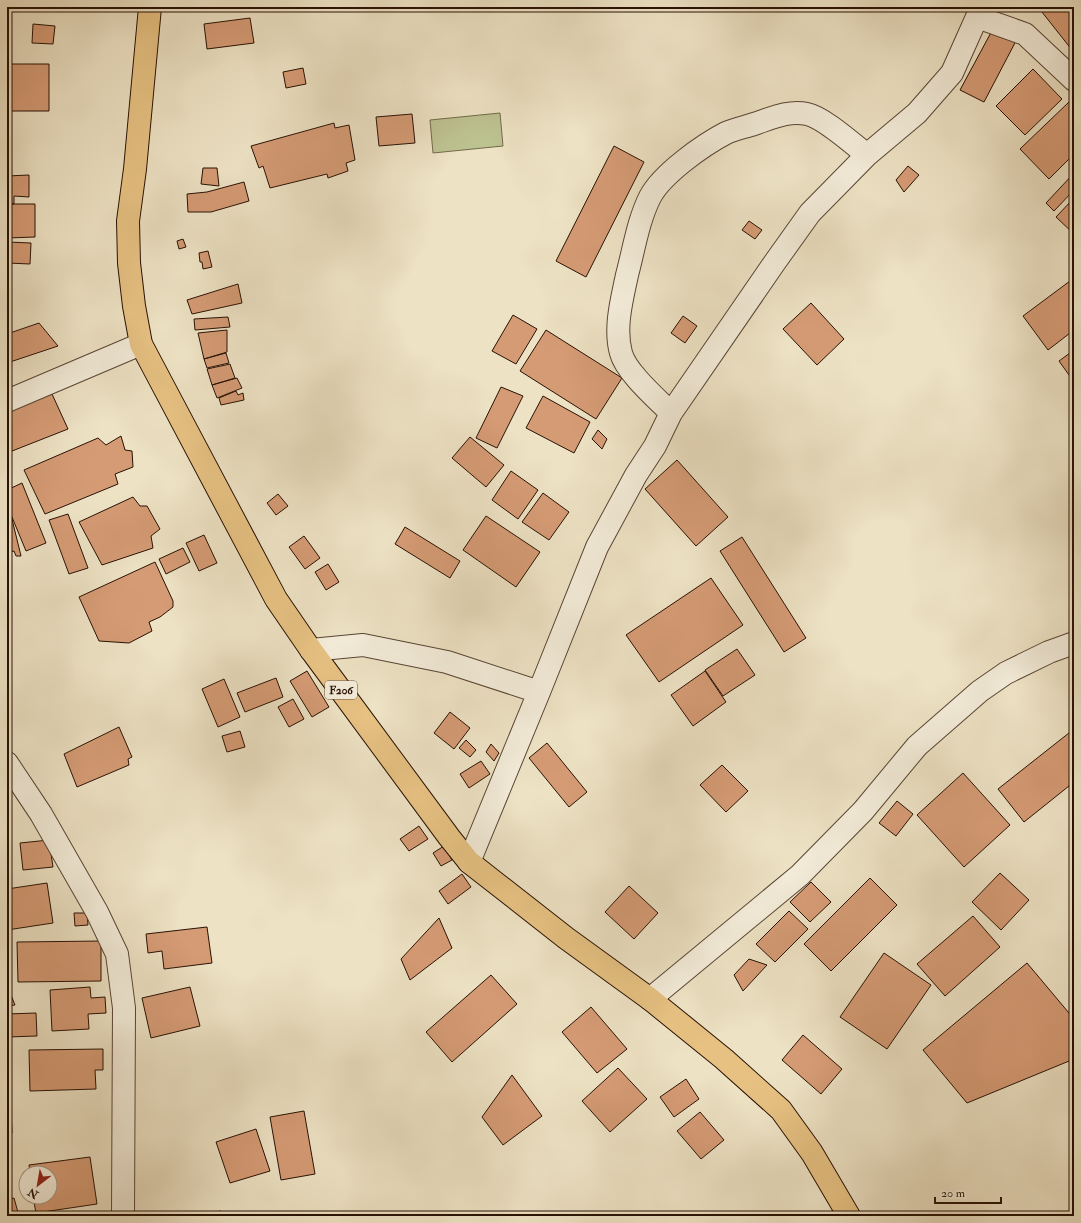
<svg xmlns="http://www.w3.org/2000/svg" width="1081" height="1223" viewBox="0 0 1081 1223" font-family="'IM FELL Double Pica',serif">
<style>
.green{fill:#bdc291;stroke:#726a4a}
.building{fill:#d59b75;stroke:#281104}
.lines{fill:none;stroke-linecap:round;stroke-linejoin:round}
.minor-casing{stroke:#594534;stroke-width:24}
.primary-casing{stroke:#281104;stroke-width:24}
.minor{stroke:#f3ecd9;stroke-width:22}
.primary{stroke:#e6c182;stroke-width:22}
.labels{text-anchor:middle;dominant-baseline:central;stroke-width:3;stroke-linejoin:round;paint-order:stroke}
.shield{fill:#f3ecd9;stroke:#655344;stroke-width:1}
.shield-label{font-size:11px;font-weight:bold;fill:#281104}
</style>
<rect width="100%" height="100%" fill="#ede2c4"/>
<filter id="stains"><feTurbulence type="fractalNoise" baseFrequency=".005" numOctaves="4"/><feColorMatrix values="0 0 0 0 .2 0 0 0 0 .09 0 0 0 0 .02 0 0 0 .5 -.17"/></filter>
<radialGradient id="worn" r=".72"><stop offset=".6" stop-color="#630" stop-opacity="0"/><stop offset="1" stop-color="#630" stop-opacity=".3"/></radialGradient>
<path class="green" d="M 500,113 L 503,146 L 433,153 L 430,120 Z"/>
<path class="building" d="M 1038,7 L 1071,7 L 1074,11 L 1074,49 L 1072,50 Z
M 250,18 L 254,43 L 207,49 L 204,24 Z
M 33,24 L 55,26 L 53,44 L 32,43 Z
M 994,27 L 1017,39 L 984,102 L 960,90 Z
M 7,64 L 49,64 L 49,111 L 7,111 Z
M 303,68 L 306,84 L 286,88 L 283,72 Z
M 1033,69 L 1062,99 L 1025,135 L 996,106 Z
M 1070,101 L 1074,106 L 1074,154 L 1049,179 L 1020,149 Z
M 412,114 L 415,143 L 379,146 L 376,117 Z
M 334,123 L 335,128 L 349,125 L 355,160 L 346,163 L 348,171 L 328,178 L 327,174 L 270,188 L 263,166 L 259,168 L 251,146 Z
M 614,146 L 644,162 L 586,277 L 556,261 Z
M 908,166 L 919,175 L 904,192 L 896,180 Z
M 203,168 L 217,168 L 219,186 L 201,184 Z
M 1074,173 L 1074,190 L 1054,211 L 1046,203 Z
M 29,175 L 29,197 L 14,196 L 14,204 L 7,203 L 7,176 Z
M 244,182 L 249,201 L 211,212 L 188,212 L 187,194 L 207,192 Z
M 1074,198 L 1074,234 L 1056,217 Z
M 7,204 L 35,204 L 35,237 L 7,238 Z
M 749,221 L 762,230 L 755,239 L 742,230 Z
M 183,239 L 186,247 L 179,249 L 177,241 Z
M 7,242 L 31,243 L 30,264 L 7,263 Z
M 208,251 L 212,267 L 203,269 L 202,262 L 200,262 L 199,253 Z
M 1074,278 L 1074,330 L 1048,350 L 1023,316 Z
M 238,284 L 242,303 L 192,314 L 187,300 Z
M 811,303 L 844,339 L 817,365 L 783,329 Z
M 513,315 L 537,329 L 516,364 L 492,351 Z
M 683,316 L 697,326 L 685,343 L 671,333 Z
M 228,317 L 230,327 L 195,330 L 194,319 Z
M 39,323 L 58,346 L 7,363 L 7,334 Z
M 227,330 L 227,352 L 204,359 L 198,333 Z
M 546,330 L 622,378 L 596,419 L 520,371 Z
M 1074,350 L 1074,382 L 1059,361 Z
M 226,353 L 229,363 L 207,368 L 204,359 Z
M 230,364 L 235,378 L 212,385 L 207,369 Z
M 237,378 L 242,388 L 217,398 L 212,385 Z
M 501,387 L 523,396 L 497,448 L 476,438 Z
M 236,391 L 238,395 L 243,393 L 244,400 L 221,405 L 219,398 Z
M 52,394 L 68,429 L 7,453 L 7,411 Z
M 543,396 L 590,422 L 574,453 L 526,428 Z
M 598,430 L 607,439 L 602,449 L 592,439 Z
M 121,436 L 125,450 L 132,451 L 133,467 L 115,474 L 118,484 L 45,514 L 24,470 L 98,438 L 106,445 Z
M 470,437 L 504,465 L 486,487 L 452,458 Z
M 677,460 L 728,517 L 696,546 L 645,489 Z
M 511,471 L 538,490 L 518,519 L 492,500 Z
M 22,483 L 46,543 L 26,551 L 7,505 L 7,490 Z
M 543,493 L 569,512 L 549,540 L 522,522 Z
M 278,494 L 288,506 L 276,515 L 267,503 Z
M 133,497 L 140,506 L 147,506 L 160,529 L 151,536 L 153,548 L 102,565 L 79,522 Z
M 10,511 L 21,556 L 16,556 L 14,551 L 7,553 L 7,512 Z
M 68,514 L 88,568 L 69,574 L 49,520 Z
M 486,516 L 540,552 L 516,587 L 463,550 Z
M 405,527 L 460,561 L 450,578 L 395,544 Z
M 204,535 L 217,563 L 199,571 L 186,543 Z
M 304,536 L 320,558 L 305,569 L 289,547 Z
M 742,537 L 806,638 L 784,652 L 720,551 Z
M 183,548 L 190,562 L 166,574 L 159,559 Z
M 155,562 L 173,601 L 173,607 L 160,617 L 149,622 L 152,631 L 129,643 L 99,641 L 79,597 Z
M 328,564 L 339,582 L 326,590 L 315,572 Z
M 711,578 L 743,625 L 659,682 L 626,635 Z
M 737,649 L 755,675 L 723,696 L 705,670 Z
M 307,671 L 329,707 L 312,717 L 290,681 Z
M 705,671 L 726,702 L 693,726 L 671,695 Z
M 276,678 L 283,697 L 245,712 L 237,693 Z
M 224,679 L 240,717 L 218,727 L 202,689 Z
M 293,699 L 304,719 L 289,727 L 278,707 Z
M 450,712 L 470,728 L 454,749 L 434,733 Z
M 119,727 L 132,757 L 128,759 L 129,765 L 77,787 L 64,754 Z
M 1074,729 L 1074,782 L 1024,822 L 998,789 Z
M 240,731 L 245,747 L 227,752 L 222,736 Z
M 466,740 L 476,750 L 470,757 L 459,748 Z
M 547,743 L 587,792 L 569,807 L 529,758 Z
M 491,744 L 499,753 L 494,761 L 486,752 Z
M 481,761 L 490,774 L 469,788 L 460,774 Z
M 722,765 L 748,791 L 726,812 L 700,785 Z
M 963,773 L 1010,825 L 964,867 L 917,815 Z
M 897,801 L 913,814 L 896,836 L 879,823 Z
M 419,826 L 428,839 L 409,851 L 400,839 Z
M 49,840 L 53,867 L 23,870 L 20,843 Z
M 444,846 L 452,860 L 441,866 L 433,853 Z
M 7,848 L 9,874 L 7,874 Z
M 1000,873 L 1029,900 L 1001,930 L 972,902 Z
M 462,874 L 471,887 L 448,904 L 439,891 Z
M 870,878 L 897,905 L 831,971 L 804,944 Z
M 811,882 L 831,902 L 810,922 L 790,902 Z
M 47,883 L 53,923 L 7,930 L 7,889 Z
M 629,886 L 658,913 L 634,939 L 605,912 Z
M 789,911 L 808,929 L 775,962 L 756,944 Z
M 74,913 L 87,913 L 88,925 L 75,926 Z
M 973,916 L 1000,947 L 945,996 L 917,964 Z
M 439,918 L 452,948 L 410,980 L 401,959 Z
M 207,927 L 212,963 L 164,969 L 162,951 L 148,953 L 146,934 Z
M 101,941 L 101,981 L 18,982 L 17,942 Z
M 884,953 L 931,985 L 887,1049 L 840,1017 Z
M 749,959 L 767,965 L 743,991 L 734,975 Z
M 1027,963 L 1074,1019 L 1074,1059 L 967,1103 L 923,1050 Z
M 491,975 L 517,1004 L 452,1062 L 426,1032 Z
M 90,987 L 91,998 L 105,997 L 106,1013 L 88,1014 L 89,1029 L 52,1031 L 50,990 Z
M 190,987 L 200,1026 L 151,1038 L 142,998 Z
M 7,990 L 9,990 L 15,1005 L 7,1006 Z
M 591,1007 L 627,1049 L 597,1073 L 562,1032 Z
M 36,1013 L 37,1036 L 7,1037 L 7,1014 Z
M 803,1035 L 842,1069 L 821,1094 L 782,1060 Z
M 103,1049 L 103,1070 L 95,1070 L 96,1089 L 30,1091 L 29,1050 Z
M 618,1068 L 647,1099 L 610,1132 L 582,1101 Z
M 512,1075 L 542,1116 L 503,1145 L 482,1117 Z
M 686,1079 L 699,1099 L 674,1117 L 660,1097 Z
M 7,1107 L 11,1107 L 12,1133 L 7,1133 Z
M 304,1111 L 315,1174 L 281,1180 L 270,1117 Z
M 700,1112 L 724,1140 L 701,1159 L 677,1131 Z
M 256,1129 L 270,1171 L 230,1183 L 216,1142 Z
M 90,1157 L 97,1204 L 36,1213 L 33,1197 L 50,1197 L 50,1173 L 30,1173 L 29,1165 Z
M 14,1198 L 19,1216 L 7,1216 L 7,1200 Z
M 221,1211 L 222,1216 L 191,1216 Z"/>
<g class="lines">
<g class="minor-casing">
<path id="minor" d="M 977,17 L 1025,34 L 1074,80
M 7,401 L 141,344
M 671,413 C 656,398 626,372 621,353 C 614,328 622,299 627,275 C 634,249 638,221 650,197 C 662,174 703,145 726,133 C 735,129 745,127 754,124 C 772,118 789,110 807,114 C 823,117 853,144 867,155
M 311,650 L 363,645 L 447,662 L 539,692
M 7,763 L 41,814 L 97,912 L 117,954 L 124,1008 L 123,1216
M 469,862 L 539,692 L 597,547 L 636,475 L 655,446 L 671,413 L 775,262 L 810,213 L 867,155 L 917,113 L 952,73 L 977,17 L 980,7
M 650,999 L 800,875 L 863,811 L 917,746 L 980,691 L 1006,673 L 1049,652 L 1074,643"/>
</g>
<g class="primary-casing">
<path id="primary" d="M 150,7 L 135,169 L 128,221 L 129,263 L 134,306 L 141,344 L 276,599 L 311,650 L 449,837 L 469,862 L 566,938 L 650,999 L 724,1059 L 781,1110 L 812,1153 L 849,1216"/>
</g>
<use href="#minor" class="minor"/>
<use href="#primary" class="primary"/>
</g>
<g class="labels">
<rect class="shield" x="325" y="681" width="32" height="18" rx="3"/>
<g class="shield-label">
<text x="341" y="690">F206</text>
</g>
</g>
<rect width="1081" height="1223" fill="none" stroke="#ede2c4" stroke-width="24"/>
<rect x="8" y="8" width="1065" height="1207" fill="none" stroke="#281104" stroke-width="2"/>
<rect x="12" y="12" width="1057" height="1199" fill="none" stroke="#281104"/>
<g transform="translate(38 1185) rotate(211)"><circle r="19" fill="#f3ecd9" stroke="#a29484"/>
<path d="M0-3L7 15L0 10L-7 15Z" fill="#8f2418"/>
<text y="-6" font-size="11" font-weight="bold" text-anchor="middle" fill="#281104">N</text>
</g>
<path d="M935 1197v6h66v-6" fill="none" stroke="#281104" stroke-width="2"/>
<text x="941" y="1197" font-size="12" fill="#281104" stroke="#f3ecd9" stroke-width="3" paint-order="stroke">20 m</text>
<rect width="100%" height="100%" filter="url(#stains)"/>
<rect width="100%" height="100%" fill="url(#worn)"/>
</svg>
